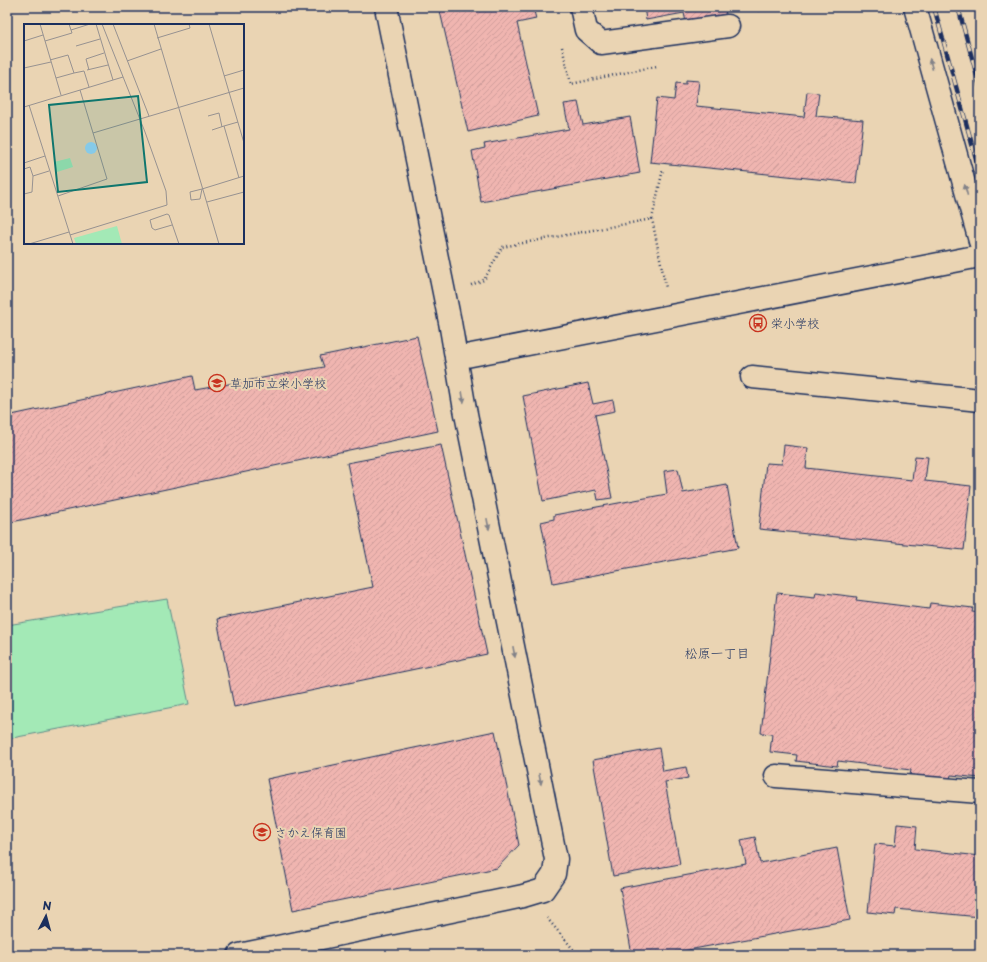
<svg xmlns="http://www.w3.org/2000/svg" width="987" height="962" viewBox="0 0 987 962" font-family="'Playpen Sans','Klee One',sans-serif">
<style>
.pitch{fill:#a3e9b6;stroke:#5f8c8a}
.building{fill:url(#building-hatch);stroke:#1b2f5e}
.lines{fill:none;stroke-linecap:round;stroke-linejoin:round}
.minor-casing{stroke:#1b2f5e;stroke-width:25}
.path{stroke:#1b2f5e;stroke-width:2.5;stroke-dasharray:1 3;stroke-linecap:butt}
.minor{stroke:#ead4b3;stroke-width:22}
.rail-casing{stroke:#1b2f5e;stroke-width:4.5}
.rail{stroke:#ead4b3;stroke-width:3;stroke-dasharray:9;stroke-linecap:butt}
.oneway{fill:#828288}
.labels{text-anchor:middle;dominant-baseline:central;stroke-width:4;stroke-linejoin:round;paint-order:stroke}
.poi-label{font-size:12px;fill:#1b2f5e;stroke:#ead4b3;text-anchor:start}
.neighbourhood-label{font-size:13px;fill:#1b2f5e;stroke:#ead4b3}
.inset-road{fill:none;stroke:#979291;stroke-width:1}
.view{fill:#0f766e;fill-opacity:0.15;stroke:#0f766e;stroke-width:2}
.inset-edge{fill:none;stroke:#1b2f5e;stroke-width:2}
</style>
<defs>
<pattern id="building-hatch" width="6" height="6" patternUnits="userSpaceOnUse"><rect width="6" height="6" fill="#f0b5b0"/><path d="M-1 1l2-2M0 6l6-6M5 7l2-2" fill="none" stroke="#cd9c9a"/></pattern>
</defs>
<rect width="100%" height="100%" fill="#ead4b3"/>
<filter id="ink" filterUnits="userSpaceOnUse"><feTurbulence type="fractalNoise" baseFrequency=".025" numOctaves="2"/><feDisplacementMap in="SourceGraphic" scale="8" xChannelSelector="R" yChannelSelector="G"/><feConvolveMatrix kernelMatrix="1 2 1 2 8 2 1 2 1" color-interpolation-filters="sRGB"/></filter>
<g filter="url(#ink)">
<path class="pitch" d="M 167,599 L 189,704 L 7,739 L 7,625 Z"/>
<path class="building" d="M 439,7 L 516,7 L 517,11 L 533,7 L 536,19 L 517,23 L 538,116 L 468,132 Z
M 644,7 L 740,7 L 725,10 L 726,14 L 686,22 L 684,13 L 646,20 Z
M 757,7 L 776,7 L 758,11 Z
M 686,80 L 699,81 L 696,106 L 804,117 L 807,92 L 819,93 L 816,116 L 863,120 L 856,183 L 650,162 L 657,98 L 674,100 L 676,83 L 686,84 Z
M 578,102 L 583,125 L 630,117 L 640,173 L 481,202 L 472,151 L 485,148 L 484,144 L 569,129 L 564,104 Z
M 417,336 L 438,431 L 7,523 L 7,416 L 192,376 L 195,390 L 324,367 L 320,356 Z
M 588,383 L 593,404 L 613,400 L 615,411 L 595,415 L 612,498 L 598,500 L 596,490 L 543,501 L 523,396 Z
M 441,445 L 487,654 L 234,707 L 217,619 L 373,587 L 347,463 Z
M 784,445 L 808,448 L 806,468 L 912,480 L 915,456 L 928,457 L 925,481 L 971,486 L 964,550 L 759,529 L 766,463 L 782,464 Z
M 678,469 L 683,493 L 727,485 L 738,548 L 553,583 L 541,522 L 554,519 L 554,515 L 667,494 L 664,471 Z
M 816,592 L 857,597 L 856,600 L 929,609 L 930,603 L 973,608 L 972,612 L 980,613 L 980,778 L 951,775 L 950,779 L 910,775 L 911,770 L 838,761 L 837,766 L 796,761 L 797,755 L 770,752 L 772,734 L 761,733 L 777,593 L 815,597 Z
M 495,731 L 519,845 L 497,868 L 293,910 L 267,779 Z
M 659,748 L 663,771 L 686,767 L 688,778 L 665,782 L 680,864 L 613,876 L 593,760 Z
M 897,824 L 917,826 L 915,849 L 980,856 L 980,917 L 896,909 L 895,915 L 868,912 L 875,844 L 895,846 Z
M 755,837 L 760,863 L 837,848 L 850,920 L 661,955 L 632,955 L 620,888 L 746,864 L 741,840 Z"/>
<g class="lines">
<g class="minor-casing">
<path id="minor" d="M 581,7 L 586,30 L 601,43 L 728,26
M 915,7 L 980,241
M 456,358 L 980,256
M 752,377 L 980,400
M 776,776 L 980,792
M 239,955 L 523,896 L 543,890 L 554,874 L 556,859 L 464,404 L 450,322 L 386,7"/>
</g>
<path class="path" d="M 562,47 L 571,84 L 657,66
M 652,219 L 663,169
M 471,285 L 484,280 L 502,247 L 652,219 L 666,288
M 547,918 L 578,955"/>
<use href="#minor" class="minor"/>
<g class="rail-casing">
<path id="rail" d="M 934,7 L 980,173
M 958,7 L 980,87
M 978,7 L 980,16"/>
</g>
<use href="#rail" class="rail"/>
</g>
<defs><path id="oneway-solid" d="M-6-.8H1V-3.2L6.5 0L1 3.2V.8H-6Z"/></defs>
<g class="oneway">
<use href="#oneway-solid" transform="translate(931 64) rotate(-105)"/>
<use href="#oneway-solid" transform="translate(966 190) rotate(-105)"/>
<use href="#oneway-solid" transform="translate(463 397) rotate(81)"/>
<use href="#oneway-solid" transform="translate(488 524) rotate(79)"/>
<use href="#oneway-solid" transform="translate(514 652) rotate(79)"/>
<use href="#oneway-solid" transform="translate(540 779) rotate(79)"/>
</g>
</g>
<defs>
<g id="bus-ring" transform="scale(0.9)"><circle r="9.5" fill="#ead4b3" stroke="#c8321e" stroke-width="1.5"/><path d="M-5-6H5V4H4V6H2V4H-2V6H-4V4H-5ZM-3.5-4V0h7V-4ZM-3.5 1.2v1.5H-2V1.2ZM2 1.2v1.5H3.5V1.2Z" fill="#c8321e"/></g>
<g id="school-ring" transform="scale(0.9)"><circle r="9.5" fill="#ead4b3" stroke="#c8321e" stroke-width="1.5"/><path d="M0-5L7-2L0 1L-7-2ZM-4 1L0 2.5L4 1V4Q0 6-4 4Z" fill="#c8321e"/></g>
</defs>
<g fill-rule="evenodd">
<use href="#bus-ring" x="758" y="323"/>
<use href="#school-ring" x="217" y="383"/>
<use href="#school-ring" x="262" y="832"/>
</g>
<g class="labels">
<g class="poi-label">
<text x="771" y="323">栄小学校</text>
<text x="230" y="383">草加市立栄小学校</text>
<text x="275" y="832">さかえ保育園</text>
</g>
<g class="neighbourhood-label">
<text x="717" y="652">松原一丁目</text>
</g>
</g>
<g transform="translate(24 24)">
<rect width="220" height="220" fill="#ead4b3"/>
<path d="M 93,202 L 98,220 L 52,220 L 50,214 Z" fill="#a3e9b6"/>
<path d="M 46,134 L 49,143 L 33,148 L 30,138 Z" fill="#a3e9b6"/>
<path d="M61 124a6 6 0 1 1 12 0a6 6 0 1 1-12 0Z" fill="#9cd9fe"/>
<path class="inset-road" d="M 16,0 L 37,71M 72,0 L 89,56M 89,0 L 125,92M 130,0 L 195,220M 185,0 L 220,119M 47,6 L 66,0M 133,14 L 166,4 L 165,0M 0,17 L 19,11M 21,17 L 48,9 L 45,0M 52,22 L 76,15M 26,36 L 44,31 L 50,49 L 60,47 L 65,63M 103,37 L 137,25M 0,44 L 27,38M 63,46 L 84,41M 65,46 L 62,35 L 80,29M 200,52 L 220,46M 32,54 L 50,49M 5,81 L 49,220M 0,83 L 99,53M 184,92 L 195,89 L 198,103M 214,98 L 200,102 L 215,154M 188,106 L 200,102M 69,109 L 220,64M 0,139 L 21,132M 0,145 L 6,143 L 9,152 L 8,168 L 0,170M 9,152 L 25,147M 178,165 L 176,175 L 167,176 L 166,168 ZM 178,165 L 220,152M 34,172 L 83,155 L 56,66M 183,178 L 220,168M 148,201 L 131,206 L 128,204 L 126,196 L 143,190 L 145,191 L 155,220M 46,211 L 143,181 L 142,167 L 121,108 L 78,0M 5,220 L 45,208"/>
<path class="view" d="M 114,72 L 123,158 L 34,168 L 25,81 Z"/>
<rect width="220" height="220" class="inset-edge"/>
</g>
<rect width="987" height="962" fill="none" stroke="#ead4b3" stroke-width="24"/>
<rect x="12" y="12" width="963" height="938" fill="none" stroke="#1b2f5e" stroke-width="1.5" filter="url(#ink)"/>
<g transform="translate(46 916) rotate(6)" stroke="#ead4b3" stroke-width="3" paint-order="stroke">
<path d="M0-3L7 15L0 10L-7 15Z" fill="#1b2f5e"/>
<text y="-6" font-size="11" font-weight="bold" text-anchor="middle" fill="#1b2f5e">N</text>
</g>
</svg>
